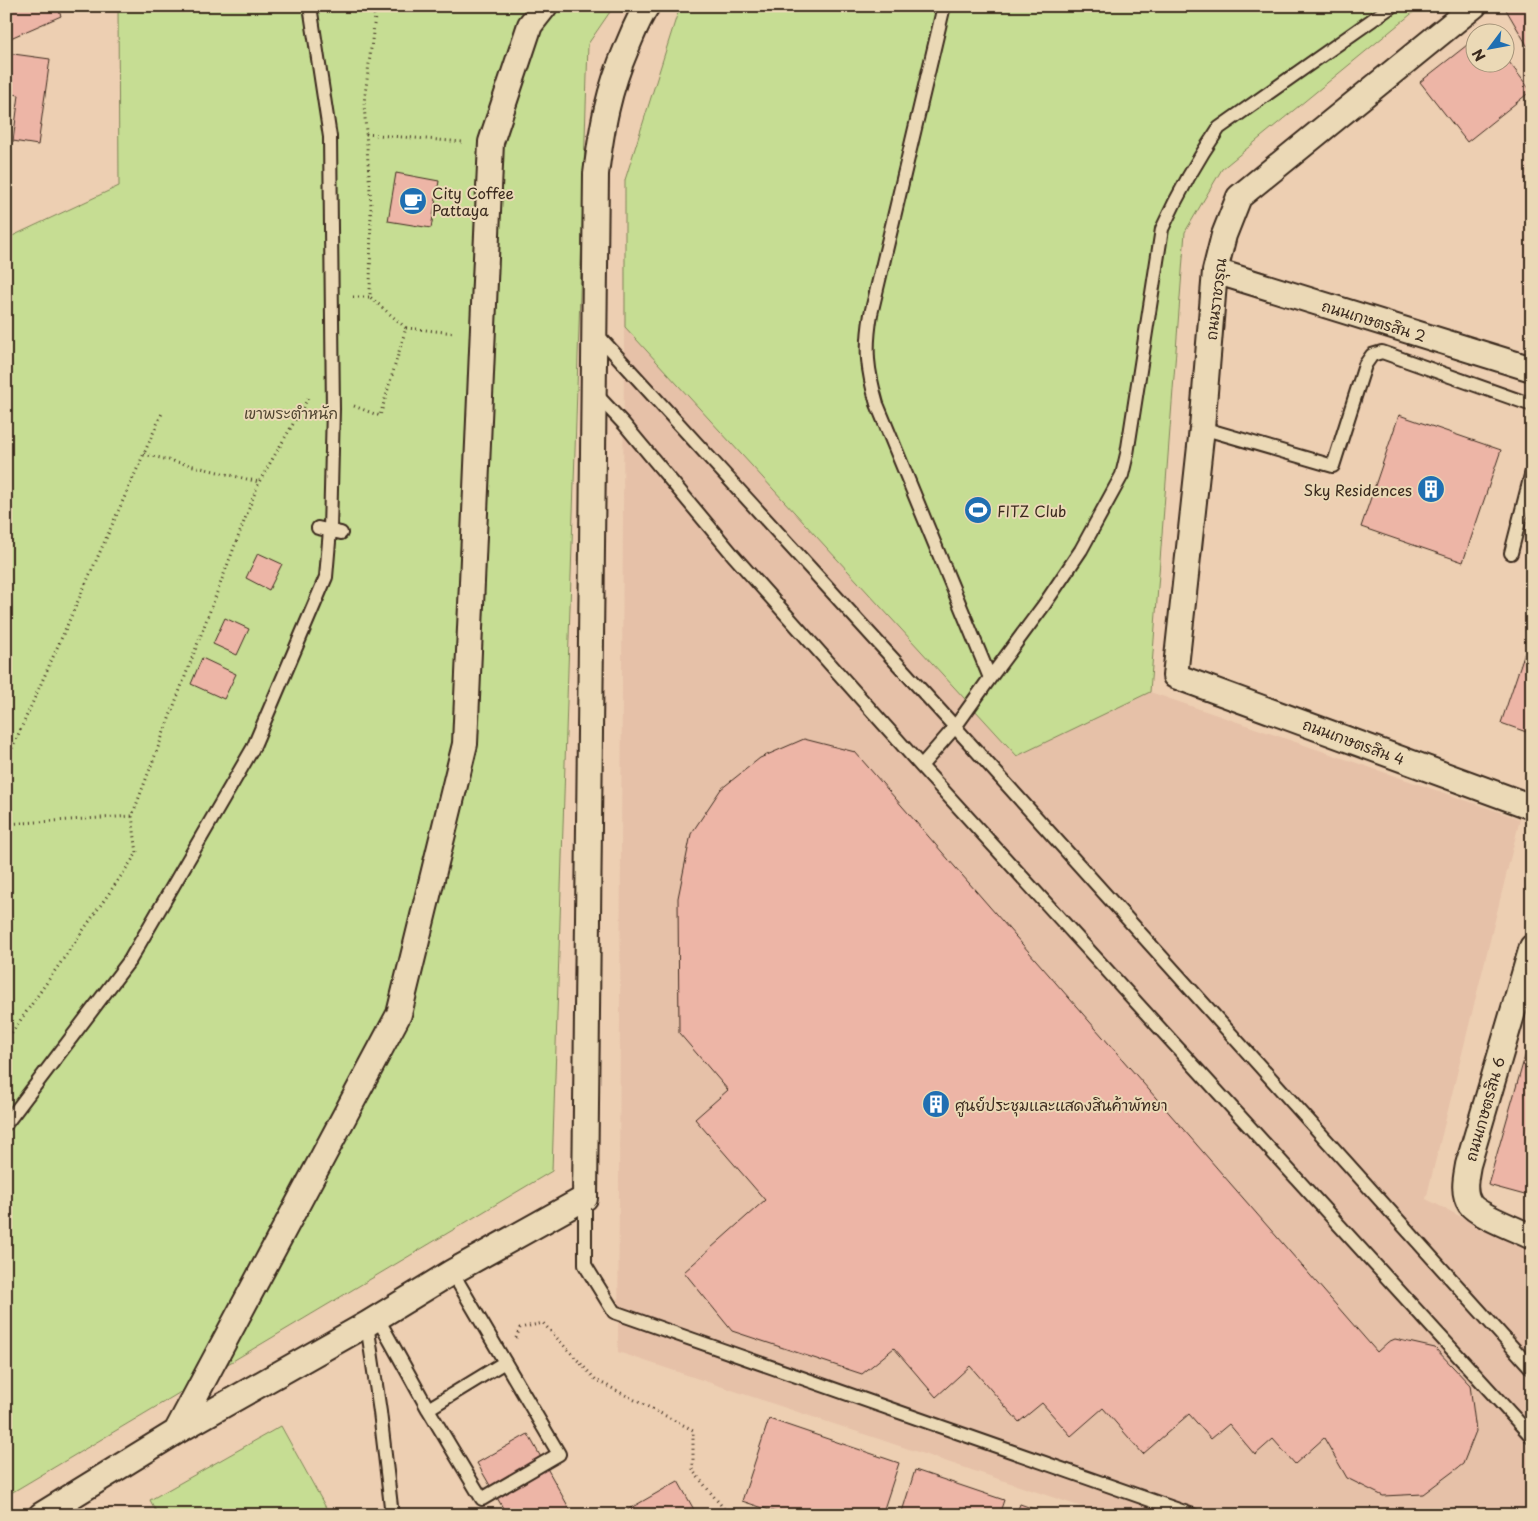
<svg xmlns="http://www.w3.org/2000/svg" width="1538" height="1521" viewBox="0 0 1538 1521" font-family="'Playpen Sans','Playpen Sans Thai',sans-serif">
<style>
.built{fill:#e6c1a8}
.green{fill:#c6dd93;stroke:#808458}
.building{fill:#edb5a6;stroke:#3b2a1e}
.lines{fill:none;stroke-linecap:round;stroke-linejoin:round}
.service-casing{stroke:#3b2a1e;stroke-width:16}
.minor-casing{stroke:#3b2a1e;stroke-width:28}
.path{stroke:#3b2a1e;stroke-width:3;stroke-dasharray:1 4;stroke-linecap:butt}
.service{stroke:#ebd9b6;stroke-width:12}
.minor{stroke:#ebd9b6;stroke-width:24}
.labels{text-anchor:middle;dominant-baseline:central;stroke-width:4;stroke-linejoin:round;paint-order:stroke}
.poi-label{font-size:15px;fill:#3b2a1e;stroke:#ebd9b6;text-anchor:start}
.street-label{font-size:15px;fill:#3b2a1e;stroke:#ebd9b6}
.park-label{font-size:15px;fill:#504530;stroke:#ebd9b6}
</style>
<rect width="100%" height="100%" fill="#edcfb2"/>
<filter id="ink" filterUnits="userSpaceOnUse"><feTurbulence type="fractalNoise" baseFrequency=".02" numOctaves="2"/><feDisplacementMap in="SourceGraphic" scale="10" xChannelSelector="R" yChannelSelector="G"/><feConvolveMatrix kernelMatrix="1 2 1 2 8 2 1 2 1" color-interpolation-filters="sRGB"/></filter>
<g filter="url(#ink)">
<path class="built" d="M 684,6 L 1421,6 L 1222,169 L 1185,232 L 1150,692 L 1520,819 L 1426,1199 L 1532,1253 L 1532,1515 L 1106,1515 L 618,1352 L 625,180 L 677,15 Z"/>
<path class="green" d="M 118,6 L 614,6 L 588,44 L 552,1171 L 6,1496 L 6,239 L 119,186 Z
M 684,6 L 1421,6 L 1222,169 L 1185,232 L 1150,692 L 1017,756 L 625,327 L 625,180 L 677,15 Z
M 281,1426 L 330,1515 L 158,1515 L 150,1500 Z"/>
<path class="building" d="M 6,6 L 57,6 L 61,16 L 6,40 Z
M 1504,6 L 1532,6 L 1532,54 Z
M 1476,38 L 1476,62 L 1506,62 L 1506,58 L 1531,91 L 1467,142 L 1420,82 Z
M 6,53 L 50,59 L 38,145 L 13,141 L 19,95 L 6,93 Z
M 396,173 L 439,181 L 431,228 L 388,221 Z
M 1399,415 L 1501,450 L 1463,562 L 1361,527 Z
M 258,553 L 282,564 L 269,590 L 246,578 Z
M 225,618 L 249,629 L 237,655 L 213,644 Z
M 1532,631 L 1532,734 L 1501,723 Z
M 202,658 L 236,674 L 224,699 L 191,684 Z
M 804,739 L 855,752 L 1377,1352 L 1388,1342 L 1395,1339 L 1435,1348 L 1470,1385 L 1476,1431 L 1463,1464 L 1423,1494 L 1383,1496 L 1347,1478 L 1324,1438 L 1295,1464 L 1273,1439 L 1255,1455 L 1229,1424 L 1211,1439 L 1189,1414 L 1143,1454 L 1103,1408 L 1071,1436 L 1042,1403 L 1019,1422 L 970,1366 L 936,1397 L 894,1348 L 862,1374 L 732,1331 L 684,1272 L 765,1200 L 695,1119 L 728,1090 L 679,1033 L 678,898 L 691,834 L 721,789 L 760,758 Z
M 1532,1032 L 1532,1197 L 1488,1185 Z
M 769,1419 L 899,1463 L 882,1515 L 784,1515 L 742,1501 Z
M 528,1434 L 573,1515 L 507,1515 L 477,1463 Z
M 915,1470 L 1004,1500 L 999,1515 L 901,1515 Z
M 678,1481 L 697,1515 L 619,1515 L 629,1509 Z
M 1020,1504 L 1051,1515 L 1016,1515 Z"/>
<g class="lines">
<g class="service-casing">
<path id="service" d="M 944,6 L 871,314 C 865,350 867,369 877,404 L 990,678
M 595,332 L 955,727 L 1532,1369
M 594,392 L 624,424 L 733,555 L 921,766 L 1532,1437
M 1202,428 L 1333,466 L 1365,365 L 1372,355 L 1382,352 L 1532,405
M 318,528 L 341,533
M 1511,553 L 1532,471
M 921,766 L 955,727 L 990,678 L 1044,605 L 1081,550 L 1122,475 L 1127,454 L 1162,229 C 1178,194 1197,160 1219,128 L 1392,6
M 6,1124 L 130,960 L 253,748 L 326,577 L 330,530 L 333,409 L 330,137 L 310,6
M 585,1198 L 585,1265 L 614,1312 L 1193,1515
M 377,1317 L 428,1409 L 482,1499 L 559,1454 L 452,1272
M 367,1324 L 380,1412 L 392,1515
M 428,1409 L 505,1362"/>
</g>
<g class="minor-casing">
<path id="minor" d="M 1474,6 L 1239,197 L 1224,235 L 1215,271 L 1202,428 L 1175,676 L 1532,807
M 1215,271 L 1532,369
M 1532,947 L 1468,1165 C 1466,1177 1462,1192 1470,1204 C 1477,1215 1518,1230 1532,1237
M 176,1432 L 399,1014 L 465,744 L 491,142 L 530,25 L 545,6
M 41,1515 L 176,1432 L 367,1324 L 452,1272 L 585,1198 L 596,174 C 602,127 608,91 627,47 C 633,33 638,19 647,6"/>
</g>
<path class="path" d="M 366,134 L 463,142
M 353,297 L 370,297
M 406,328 L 455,333
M 354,406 L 380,416 L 406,328 L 370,297 L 371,206 L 364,103 L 375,17 L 371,6
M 144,454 L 259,482
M 6,762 L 163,411
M 6,824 L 132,816
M 6,1041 L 137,853 L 132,816 L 259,482 L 310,395
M 516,1338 L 520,1328 L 543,1323 L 596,1380 L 693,1430 L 693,1471 L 729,1515"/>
<use href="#service" class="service"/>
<use href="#minor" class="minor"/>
</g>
</g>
<defs>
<g id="cafe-disc" transform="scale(1.4375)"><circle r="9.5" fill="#1f6fb2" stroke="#ebd9b6"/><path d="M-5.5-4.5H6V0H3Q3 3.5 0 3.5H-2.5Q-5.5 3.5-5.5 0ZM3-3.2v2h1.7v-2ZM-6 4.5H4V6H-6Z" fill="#fff"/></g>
<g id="building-disc" transform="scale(1.4375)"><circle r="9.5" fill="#1f6fb2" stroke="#ebd9b6"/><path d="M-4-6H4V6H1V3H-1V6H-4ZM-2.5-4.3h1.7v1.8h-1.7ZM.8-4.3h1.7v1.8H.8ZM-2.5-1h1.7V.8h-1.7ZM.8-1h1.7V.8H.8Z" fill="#fff"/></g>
<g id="stadium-disc" transform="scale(1.4375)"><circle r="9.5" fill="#1f6fb2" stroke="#ebd9b6"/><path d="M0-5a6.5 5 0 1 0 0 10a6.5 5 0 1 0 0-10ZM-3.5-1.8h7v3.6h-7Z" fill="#fff"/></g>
</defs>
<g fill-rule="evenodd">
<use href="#cafe-disc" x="413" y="201"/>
<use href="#building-disc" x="1431" y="489"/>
<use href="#stadium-disc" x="978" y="510"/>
<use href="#building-disc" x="936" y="1104"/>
</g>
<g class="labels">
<g class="poi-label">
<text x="432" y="192">City Coffee<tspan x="432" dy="17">Pattaya</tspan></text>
<text x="1412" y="489" text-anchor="end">Sky Residences</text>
<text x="997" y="510">FITZ Club</text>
<text x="955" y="1104">ศูนย์ประชุมและแสดงสินค้าพัทยา</text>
</g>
<g class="street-label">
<text transform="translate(1215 299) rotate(-83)">ถนนราชวรุณ</text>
<text transform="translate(1374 320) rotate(17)">ถนนเกษตรสิน 2</text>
<text transform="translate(1354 741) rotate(20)">ถนนเกษตรสิน 4</text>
<text transform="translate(1484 1109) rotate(-74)">ถนนเกษตรสิน 6</text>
</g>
<g class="park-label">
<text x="291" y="412">เขาพระตำหนัก</text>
</g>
</g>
<rect width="1538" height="1521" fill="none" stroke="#ebd9b6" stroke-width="25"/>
<rect x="12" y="12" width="1513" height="1496" fill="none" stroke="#3b2a1e" stroke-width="2" filter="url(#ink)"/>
<g transform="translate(1490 48) rotate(238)"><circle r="24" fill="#ebd9b6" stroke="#a59379"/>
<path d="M0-4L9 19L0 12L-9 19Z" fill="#1f6fb2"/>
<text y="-8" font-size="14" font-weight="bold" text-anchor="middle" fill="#3b2a1e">N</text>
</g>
</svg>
